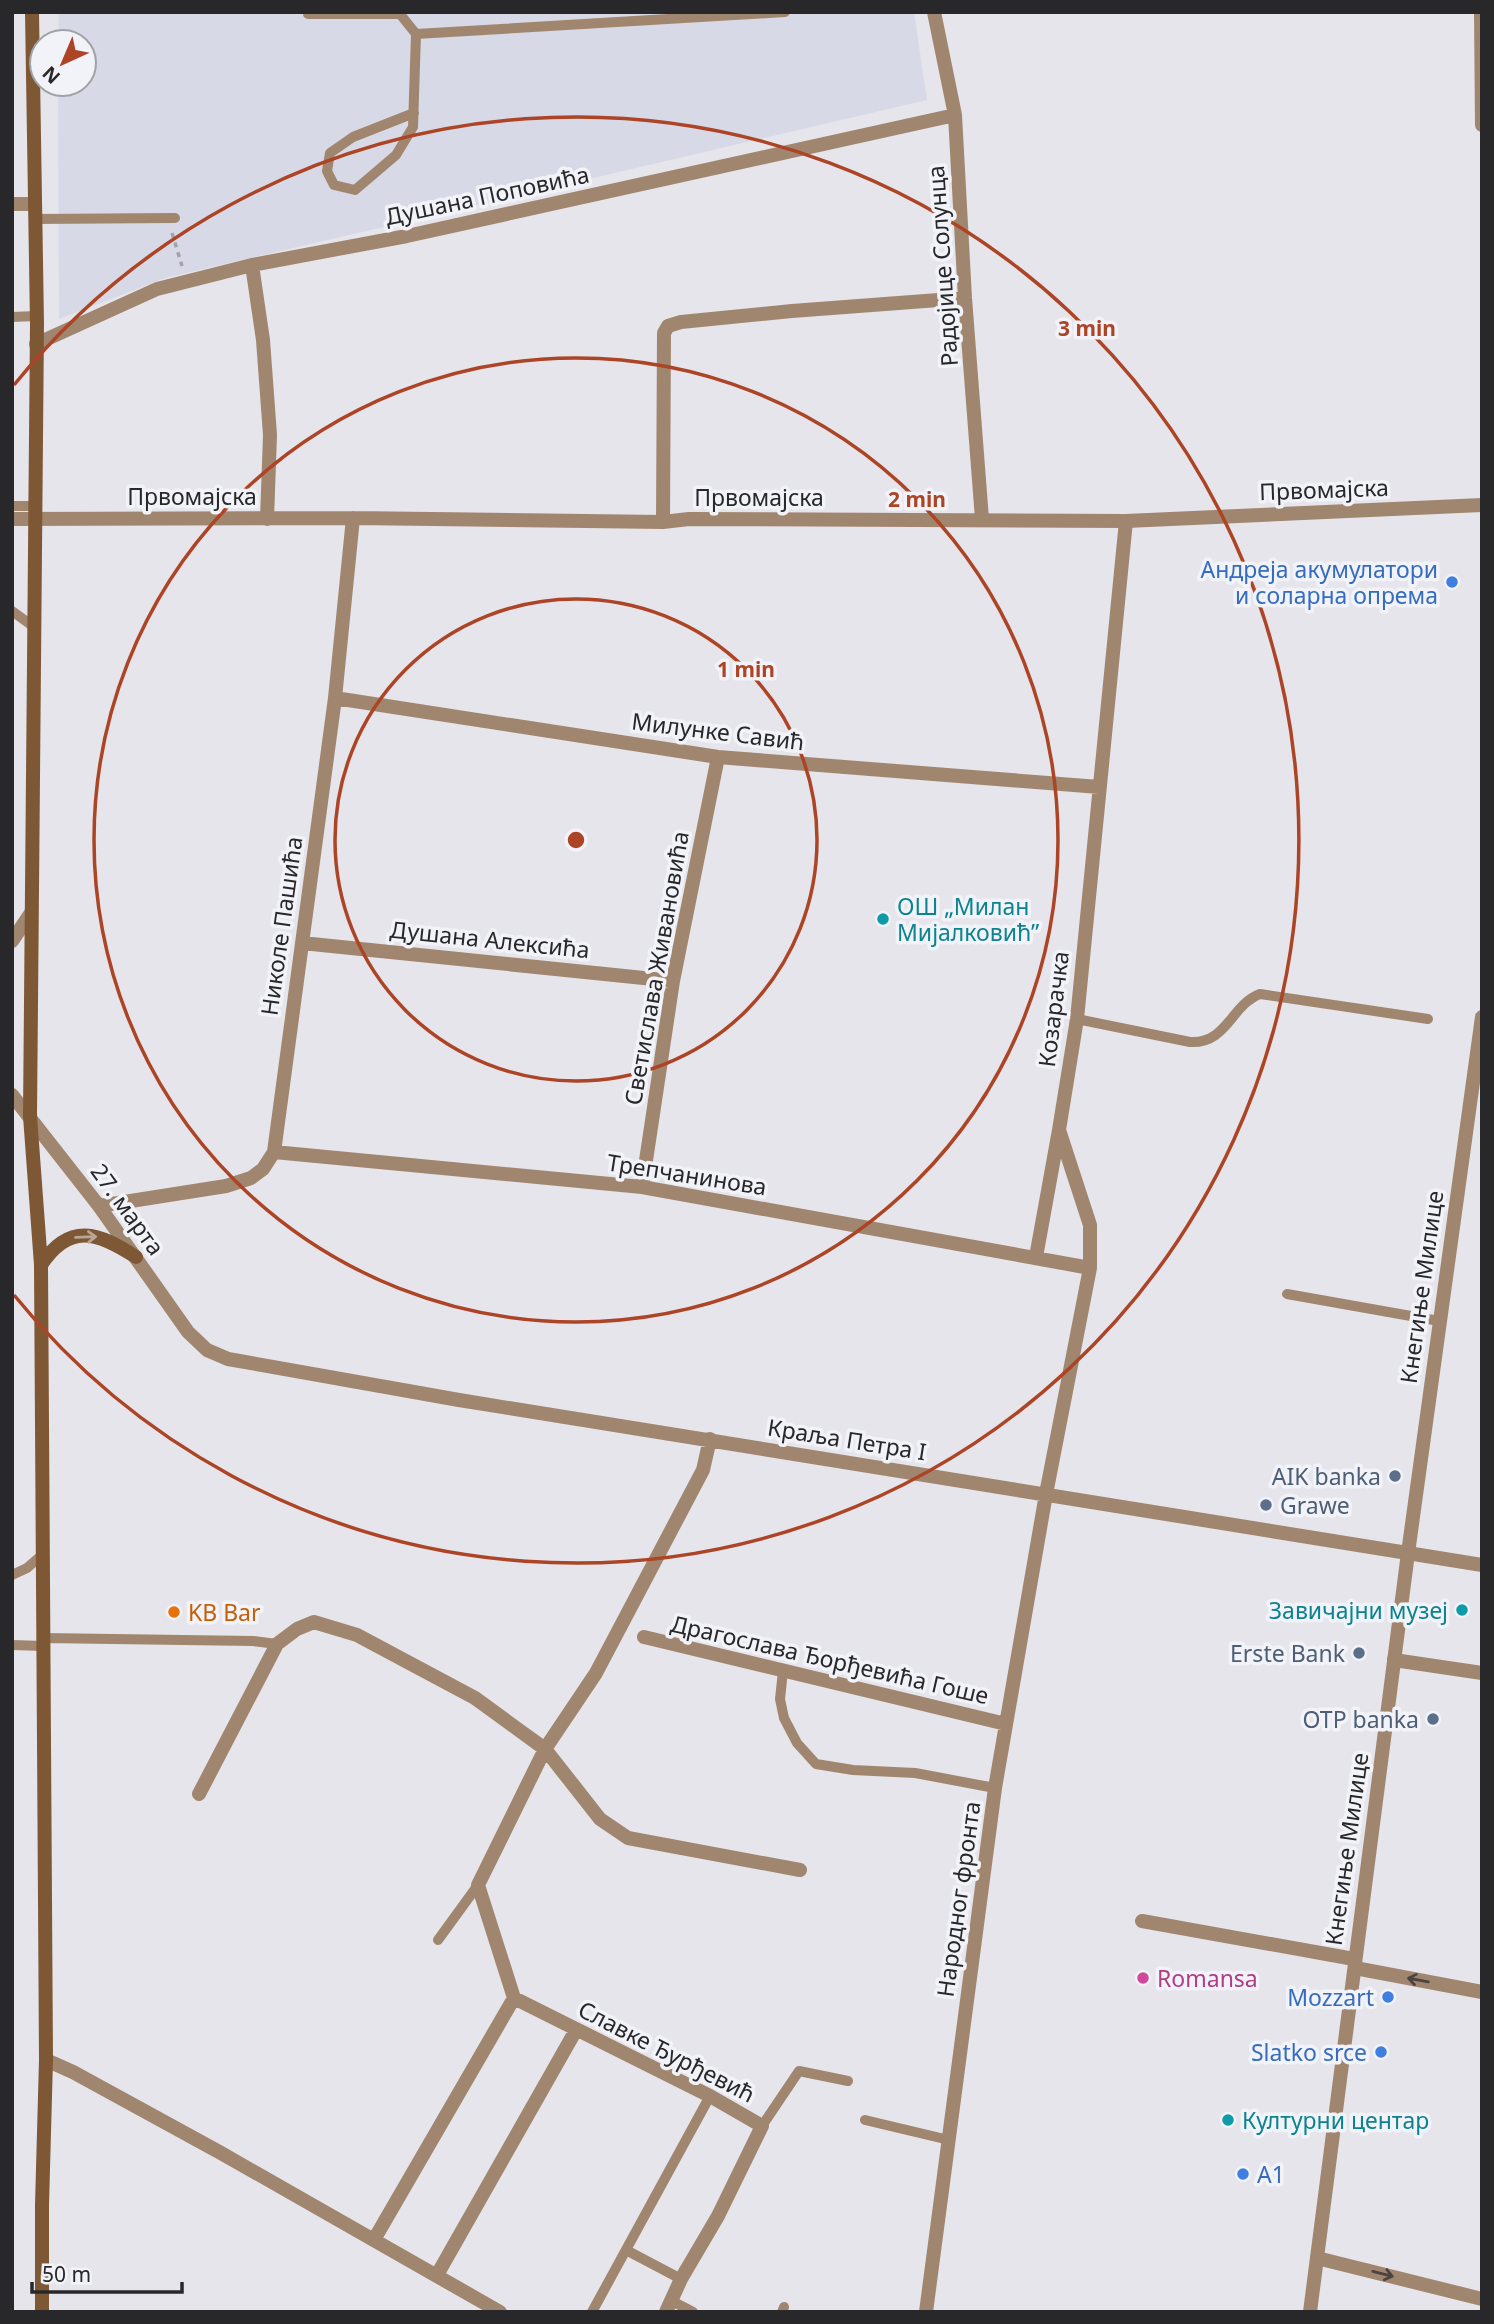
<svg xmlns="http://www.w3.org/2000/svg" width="1494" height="2324" viewBox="0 0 1494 2324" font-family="'Noto Sans',sans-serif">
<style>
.built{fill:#d8d9e6}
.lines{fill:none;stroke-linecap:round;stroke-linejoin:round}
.path{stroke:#a3a3a8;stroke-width:3.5;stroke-dasharray:5 5;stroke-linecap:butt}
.service{stroke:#a1866f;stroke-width:10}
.minor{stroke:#a1866f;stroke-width:14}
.tertiary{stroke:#a1866f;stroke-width:14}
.secondary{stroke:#7e5835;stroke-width:14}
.oneway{stroke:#b8a697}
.oneway2{stroke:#4c443f}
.ring{fill:none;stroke:#ac4425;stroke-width:3.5}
.shop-dot{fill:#3f7fe0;stroke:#f2f3f9;stroke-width:2.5}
.culture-dot{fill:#0f9aa8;stroke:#f2f3f9;stroke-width:2.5}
.service-dot{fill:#5c6f8a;stroke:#f2f3f9;stroke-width:2.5}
.food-dot{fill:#e8710a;stroke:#f2f3f9;stroke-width:2.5}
.hotel-dot{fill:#d1479c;stroke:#f2f3f9;stroke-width:2.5}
.labels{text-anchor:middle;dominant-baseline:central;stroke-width:7;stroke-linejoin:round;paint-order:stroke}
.street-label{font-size:23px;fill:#28282a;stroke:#f2f3f9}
.shop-label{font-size:23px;fill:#366cbe;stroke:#f2f3f9;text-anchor:end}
.culture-label{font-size:23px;fill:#0d838f;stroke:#f2f3f9;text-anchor:start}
.service-label{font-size:23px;fill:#4e5e75;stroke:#f2f3f9;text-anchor:end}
.food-label{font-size:23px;fill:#c56008;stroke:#f2f3f9;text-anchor:start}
.hotel-label{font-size:23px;fill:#b23c85;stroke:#f2f3f9;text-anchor:start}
.centre{fill:#ac4425;stroke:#f2f3f9;stroke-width:3.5}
.ring-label{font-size:21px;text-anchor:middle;font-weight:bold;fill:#ac4425;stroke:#f2f3f9;stroke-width:7;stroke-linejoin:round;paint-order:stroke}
</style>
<rect width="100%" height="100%" fill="#e5e5eb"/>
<path class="built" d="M 59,12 L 914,12 L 927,100 L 165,278 L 59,319 L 58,84 L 84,84 L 84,42 L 58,42 Z"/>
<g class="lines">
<path class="path" d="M 172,233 L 182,266"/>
<path class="service" d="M 308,14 L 400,14 L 416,34
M 414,113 L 353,137 L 330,153 L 327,171 L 334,185 L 355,190 L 396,155 L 413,127 L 416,34 L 785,12
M 34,219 L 175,218
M 12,317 L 36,316
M 12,506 L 35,506
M 12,611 L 34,627
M 1077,1019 L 1190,1042 C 1227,1044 1231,1005 1260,994 L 1428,1019
M 1287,1294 L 1439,1321
M 12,1575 L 27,1568 L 42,1555
M 43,1638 L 253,1641 L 277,1644
M 12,1645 L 43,1646
M 783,1671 L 780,1699 L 784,1718 L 797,1743 L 816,1764 L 853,1770 L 915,1773 L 995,1788
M 438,1940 L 478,1885
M 865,2120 L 949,2140
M 762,2126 L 799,2071 L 848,2081
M 626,2250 L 681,2279
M 672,2301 L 693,2312
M 592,2312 L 710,2096
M 782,2312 L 784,2307"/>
<path class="minor" d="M 934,12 L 955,115 L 965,298 L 982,519
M 12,204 L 34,204
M 252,265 L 263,340 L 270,435 L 267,519
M 36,344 L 157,289 L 252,265 L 407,236 L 955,115
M 12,519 L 353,518 L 663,522 L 689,519 L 1126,521 L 1482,505
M 663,522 L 664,333 L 668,326 L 681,322 L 792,311 L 965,298
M 335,698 L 718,757 L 1099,787
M 12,941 L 31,913
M 302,943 L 673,981
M 12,1095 L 99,1206 L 188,1332 L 207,1350 L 228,1359 L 459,1400 L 1482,1565
M 274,1152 L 642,1187 L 1090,1268
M 642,1187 L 673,981 L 718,757
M 99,1206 L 226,1186 L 251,1178 L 263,1169 L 274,1152 L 335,698 L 353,518
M 1036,1257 L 1059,1130 L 1077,1019 L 1126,521
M 644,1637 L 1006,1724
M 1394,1660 L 1482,1673
M 199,1794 L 277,1644 L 297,1629 L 314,1622 L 357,1635 L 475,1698 L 545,1749 L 600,1819 L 628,1838 L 800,1870
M 1142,1921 L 1354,1959
M 1355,1968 L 1482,1992
M 514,1998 L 710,2096 L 762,2126 L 718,2216 L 681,2279 L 666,2312
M 46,2060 L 73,2072 L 221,2153 L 500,2312
M 375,2238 L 514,1998 L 478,1885 L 545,1749 L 596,1673 L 703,1470 L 710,1439
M 1317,2258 L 1482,2299
M 437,2275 L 576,2030
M 926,2312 L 995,1788 L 1046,1494 L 1090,1268 L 1090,1225 L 1059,1130"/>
<path class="tertiary" d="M 1481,12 L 1482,125
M 1310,2312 L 1408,1553 L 1482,1017"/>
<path class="secondary" d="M 32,12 L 37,324 L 30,1116 L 41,1265 L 46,2060 L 42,2205 L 42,2312
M 41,1265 C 70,1221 99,1233 136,1257"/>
</g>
<defs><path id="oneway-shaft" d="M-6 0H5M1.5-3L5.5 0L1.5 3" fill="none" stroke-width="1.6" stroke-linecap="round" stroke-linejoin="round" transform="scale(1.75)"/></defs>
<use class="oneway" href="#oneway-shaft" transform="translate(86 1237) rotate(-2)"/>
<g class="oneway2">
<use href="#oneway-shaft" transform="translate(1418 1980) rotate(-170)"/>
<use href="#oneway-shaft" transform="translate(1383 2274) rotate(14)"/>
</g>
<g class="ring">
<circle cx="576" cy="840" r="241"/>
<circle cx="576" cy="840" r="482"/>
<path d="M14 385A723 723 0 1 1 14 1295"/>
</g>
<g class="shop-dot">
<circle cx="1452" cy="582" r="7"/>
<circle cx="1388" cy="1997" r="7"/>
<circle cx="1381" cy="2052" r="7"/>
<circle cx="1243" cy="2174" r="7"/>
</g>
<g class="culture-dot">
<circle cx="883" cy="919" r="7"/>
<circle cx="1462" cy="1610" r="7"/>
<circle cx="1228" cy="2120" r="7"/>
</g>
<g class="service-dot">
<circle cx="1395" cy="1476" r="7"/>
<circle cx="1266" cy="1505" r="7"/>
<circle cx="1359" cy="1653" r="7"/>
<circle cx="1433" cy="1719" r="7"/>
</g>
<circle class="food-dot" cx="174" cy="1612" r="7"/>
<circle class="hotel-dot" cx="1143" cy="1978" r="7"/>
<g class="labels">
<g class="street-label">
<text transform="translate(487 195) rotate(-12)">Душана Поповића</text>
<text transform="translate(942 266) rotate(-94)">Радојице Солунца</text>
<text transform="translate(1324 489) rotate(-2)">Првомајска</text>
<text x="192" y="496">Првомајска</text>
<text x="759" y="497">Првомајска</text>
<text transform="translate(718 731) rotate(7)">Милунке Савић</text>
<text transform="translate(281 926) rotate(-82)">Николе Пашића</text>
<text transform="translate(490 939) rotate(6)">Душана Алексића</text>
<text transform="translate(656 968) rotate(-80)">Светислава Живановића</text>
<text transform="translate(1053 1009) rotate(-83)">Козарачка</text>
<text transform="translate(687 1174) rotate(9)">Трепчанинова</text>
<text transform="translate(128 1209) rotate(54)">27. марта</text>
<text transform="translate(1421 1287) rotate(-82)">Кнегиње Милице</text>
<text transform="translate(847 1439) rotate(9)">Краља Петра I</text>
<text transform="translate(830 1659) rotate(13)">Драгослава Ђорђевића Гоше</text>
<text transform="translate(1346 1849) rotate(-82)">Кнегиње Милице</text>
<text transform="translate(958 1899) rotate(-82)">Народног фронта</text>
<text transform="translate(667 2051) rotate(27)">Славке Ђурђевић</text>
</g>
<g class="shop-label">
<text x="1438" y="569">Андреја акумулатори<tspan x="1438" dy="26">и соларна опрема</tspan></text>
<text x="1374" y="1997">Mozzart</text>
<text x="1367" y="2052">Slatko srce</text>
<text x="1257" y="2174" text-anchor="start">A1</text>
</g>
<g class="culture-label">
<text x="897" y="906">ОШ „Милан<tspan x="897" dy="26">Мијалковић”</tspan></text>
<text x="1448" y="1610" text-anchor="end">Завичајни музеј</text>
<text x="1242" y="2120">Културни центар</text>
</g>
<g class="service-label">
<text x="1381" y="1476">AIK banka</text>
<text x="1280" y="1505" text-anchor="start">Grawe</text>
<text x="1345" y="1653">Erste Bank</text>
<text x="1419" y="1719">OTP banka</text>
</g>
<g class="food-label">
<text x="188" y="1612">KB Bar</text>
</g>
<g class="hotel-label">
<text x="1157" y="1978">Romansa</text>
</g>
</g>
<circle cx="576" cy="840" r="10" class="centre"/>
<g class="ring-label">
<text x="1087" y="336">3 min</text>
<text x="917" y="507">2 min</text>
<text x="746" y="677">1 min</text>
</g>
<rect width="1494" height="2324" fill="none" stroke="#28282a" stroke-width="28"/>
<g transform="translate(63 63) rotate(224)"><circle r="33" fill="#f2f3f9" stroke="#a1a2a6" stroke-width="2"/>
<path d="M0-5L12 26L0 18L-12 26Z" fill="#ac4425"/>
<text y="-10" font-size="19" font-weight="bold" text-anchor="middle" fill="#28282a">N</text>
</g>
<path d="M32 2282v10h150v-10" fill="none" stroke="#28282a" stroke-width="3.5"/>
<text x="42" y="2282" font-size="21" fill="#28282a" stroke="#f2f3f9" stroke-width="5" paint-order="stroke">50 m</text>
</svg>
